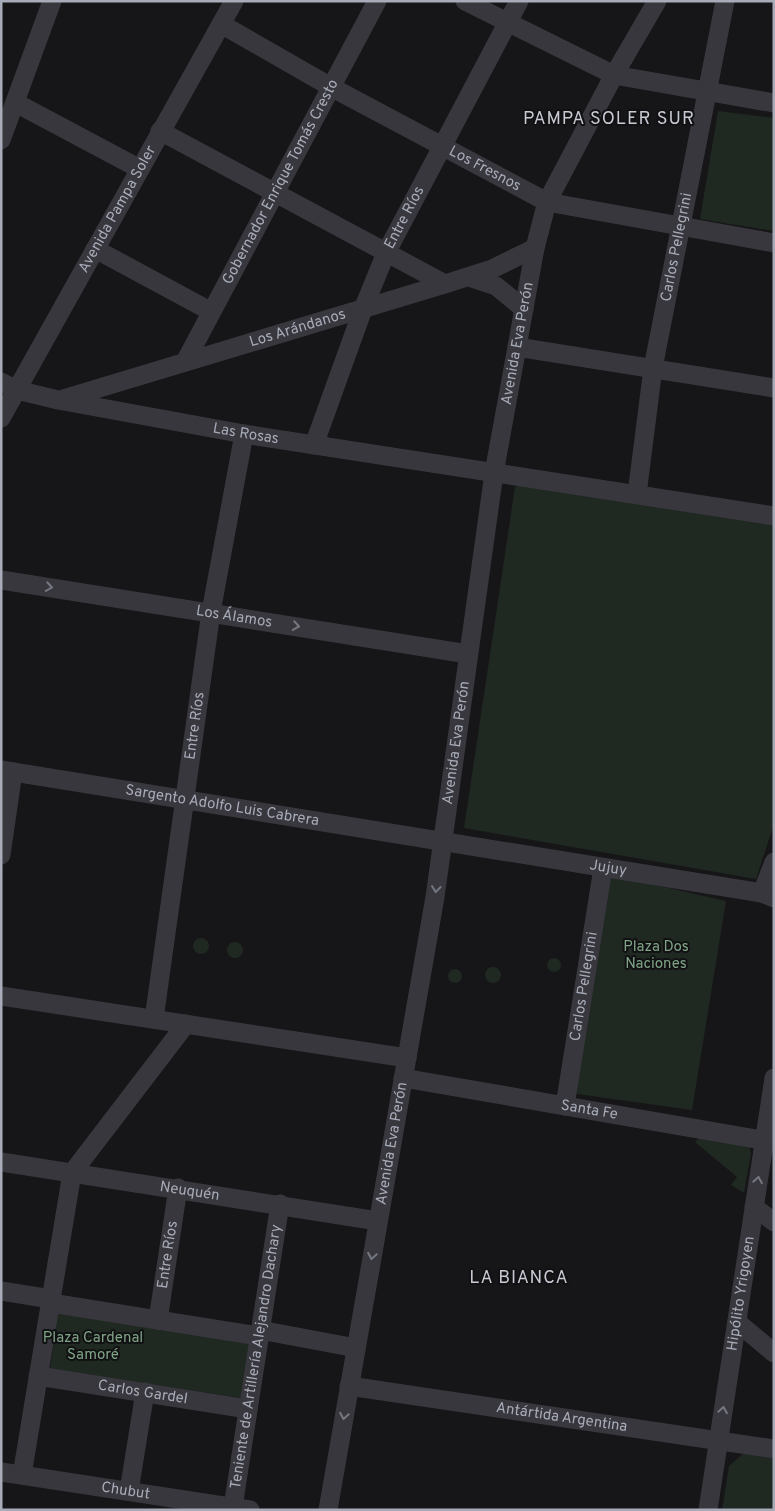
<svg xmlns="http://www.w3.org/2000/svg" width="775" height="1511" viewBox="0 0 775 1511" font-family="Overpass,sans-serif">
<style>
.green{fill:#202822}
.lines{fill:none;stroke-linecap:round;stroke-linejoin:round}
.minor{stroke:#37373d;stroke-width:19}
.oneway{stroke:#757781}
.labels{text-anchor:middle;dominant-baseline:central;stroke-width:4;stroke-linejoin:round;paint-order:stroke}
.street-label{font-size:15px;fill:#a8abb8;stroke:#111113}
.park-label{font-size:15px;fill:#7fa486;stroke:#111113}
.quarter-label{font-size:18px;letter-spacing:1px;fill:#c9cbd4;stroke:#111113}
</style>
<rect width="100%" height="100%" fill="#161618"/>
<path class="green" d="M 718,111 L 774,118 L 774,231 L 700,219 Z
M 528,482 L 774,521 L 774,824 L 756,879 L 464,828 L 515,487 Z
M 608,874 L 726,901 L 692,1110 L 577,1094 L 580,1054 Z
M193 946a8 8 0 1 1 16 0a8 8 0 1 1-16 0Z
M227 950a8 8 0 1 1 16 0a8 8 0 1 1-16 0Z
M547 965a7 7 0 1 1 14 0a7 7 0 1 1-14 0Z
M485 975a8 8 0 1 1 16 0a8 8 0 1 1-16 0Z
M448 976a7 7 0 1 1 14 0a7 7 0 1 1-14 0Z
M 702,1135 L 749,1145 L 751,1154 L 744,1193 L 731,1185 L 737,1177 L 695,1142 Z
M 58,1312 L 250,1342 L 242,1398 L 50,1369 Z
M 744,1453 L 774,1459 L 774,1510 L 722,1510 L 729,1466 Z"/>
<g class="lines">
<g class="minor">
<path d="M 465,1 L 614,75 L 774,103"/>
<path id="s1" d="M 221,24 L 331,87 L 547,202 L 774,243"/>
<path d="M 16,103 L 140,169"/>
<path d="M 160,131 L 445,284"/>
<path d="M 1,140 L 52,1"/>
<path d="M 95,249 L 210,311"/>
<path d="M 469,277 L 496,286 L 524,309"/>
<path d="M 517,347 L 774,388"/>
<path id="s2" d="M 185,362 L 377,1"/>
<path id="s3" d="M 1,382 L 17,390 L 58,400 L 244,434 L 774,516"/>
<path id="s4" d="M 63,399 L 445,284 L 492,269 L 535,248"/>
<path id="s5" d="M 1,418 L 234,1"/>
<path id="s6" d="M 314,445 L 363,309 L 386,253 L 519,1"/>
<path id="s7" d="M 637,494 L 653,368 L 725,1"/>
<path id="s8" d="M 1,580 L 468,654"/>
<path id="s9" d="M 1,770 L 762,893 L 774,898"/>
<path d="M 1,855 L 13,772"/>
<path d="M 762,893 L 774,862"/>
<path d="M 1,996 L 407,1058"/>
<path id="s10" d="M 154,1019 L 211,612 L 244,434"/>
<path id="s11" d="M 403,1078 L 774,1142"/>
<path id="s12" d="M 565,1106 L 603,868"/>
<path id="s13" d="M 1,1162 L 378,1221"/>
<path d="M 754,1207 L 774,1222"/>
<path d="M 1,1291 L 51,1299"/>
<path d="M 51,1303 L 259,1336"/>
<path id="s14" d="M 158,1320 L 178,1188"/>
<path d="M 737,1322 L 774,1353"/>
<path d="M 260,1330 L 356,1348"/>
<path id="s15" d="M 38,1376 L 248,1409"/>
<path id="s16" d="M 349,1386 L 774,1449"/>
<path id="s17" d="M 1,1472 L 250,1510"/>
<path d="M 22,1475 L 72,1173 L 186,1024"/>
<path d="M 129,1491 L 145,1392"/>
<path id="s18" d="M 233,1507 L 280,1204"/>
<path id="s19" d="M 328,1510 L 435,897 L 494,473 L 535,248 L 547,202 L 614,75 L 657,1"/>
<path id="s20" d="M 708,1510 L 774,1078"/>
</g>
</g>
<defs><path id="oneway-chevron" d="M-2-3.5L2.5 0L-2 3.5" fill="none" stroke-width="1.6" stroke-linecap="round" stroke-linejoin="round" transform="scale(1.25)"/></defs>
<g class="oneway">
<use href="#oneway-chevron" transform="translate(49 587) rotate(9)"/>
<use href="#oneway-chevron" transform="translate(296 626) rotate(9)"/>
<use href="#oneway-chevron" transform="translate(436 889) rotate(97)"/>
<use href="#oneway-chevron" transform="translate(758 1180) rotate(-81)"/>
<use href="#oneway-chevron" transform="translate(372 1256) rotate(100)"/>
<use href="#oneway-chevron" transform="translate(723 1410) rotate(-81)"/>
<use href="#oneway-chevron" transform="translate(344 1416) rotate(100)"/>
</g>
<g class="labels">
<g class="street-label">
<text stroke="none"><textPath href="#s1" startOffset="301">Los Fresnos</textPath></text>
<text stroke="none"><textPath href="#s2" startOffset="204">Gobernador Enrique Tomás Cresto</textPath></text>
<text stroke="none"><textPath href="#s5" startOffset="239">Avenida Pampa Soler</textPath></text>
<text stroke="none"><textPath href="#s6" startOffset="245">Entre Ríos</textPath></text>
<text stroke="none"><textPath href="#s7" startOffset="250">Carlos Pellegrini</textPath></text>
<text stroke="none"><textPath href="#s4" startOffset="245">Los Arándanos</textPath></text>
<text stroke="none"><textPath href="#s19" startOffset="1182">Avenida Eva Perón</textPath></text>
<text stroke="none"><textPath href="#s3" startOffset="251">Las Rosas</textPath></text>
<text stroke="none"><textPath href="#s8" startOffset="236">Los Álamos</textPath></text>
<text stroke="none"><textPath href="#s10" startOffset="296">Entre Ríos</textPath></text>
<text stroke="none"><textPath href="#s19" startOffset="778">Avenida Eva Perón</textPath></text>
<text stroke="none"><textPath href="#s9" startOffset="224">Sargento Adolfo Luis Cabrera</textPath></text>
<text stroke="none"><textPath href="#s9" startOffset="615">Jujuy</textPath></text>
<text stroke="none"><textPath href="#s12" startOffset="121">Carlos Pellegrini</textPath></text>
<text stroke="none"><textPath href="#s11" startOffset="189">Santa Fe</textPath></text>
<text stroke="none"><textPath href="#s19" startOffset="372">Avenida Eva Perón</textPath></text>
<text stroke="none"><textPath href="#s13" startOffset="191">Neuquén</textPath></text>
<text stroke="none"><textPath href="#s14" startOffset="66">Entre Ríos</textPath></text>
<text stroke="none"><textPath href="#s20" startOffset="219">Hipólito Yrigoyen</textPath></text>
<text stroke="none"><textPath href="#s18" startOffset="152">Teniente de Artillería Alejandro Dachary</textPath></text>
<text stroke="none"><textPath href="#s15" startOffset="106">Carlos Gardel</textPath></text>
<text stroke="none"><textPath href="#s16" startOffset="215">Antártida Argentina</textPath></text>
<text stroke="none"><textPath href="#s17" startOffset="126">Chubut</textPath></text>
</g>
<g class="park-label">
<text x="656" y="947">Plaza Dos<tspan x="656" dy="17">Naciones</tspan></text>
<text x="93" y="1338">Plaza Cardenal<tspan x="93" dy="17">Samoré</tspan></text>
</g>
<g class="quarter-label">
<text x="609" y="119">PAMPA SOLER SUR</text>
<text x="519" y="1278">LA BIANCA</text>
</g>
</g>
<rect width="775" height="1511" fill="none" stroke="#a8abb8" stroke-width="5"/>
</svg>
